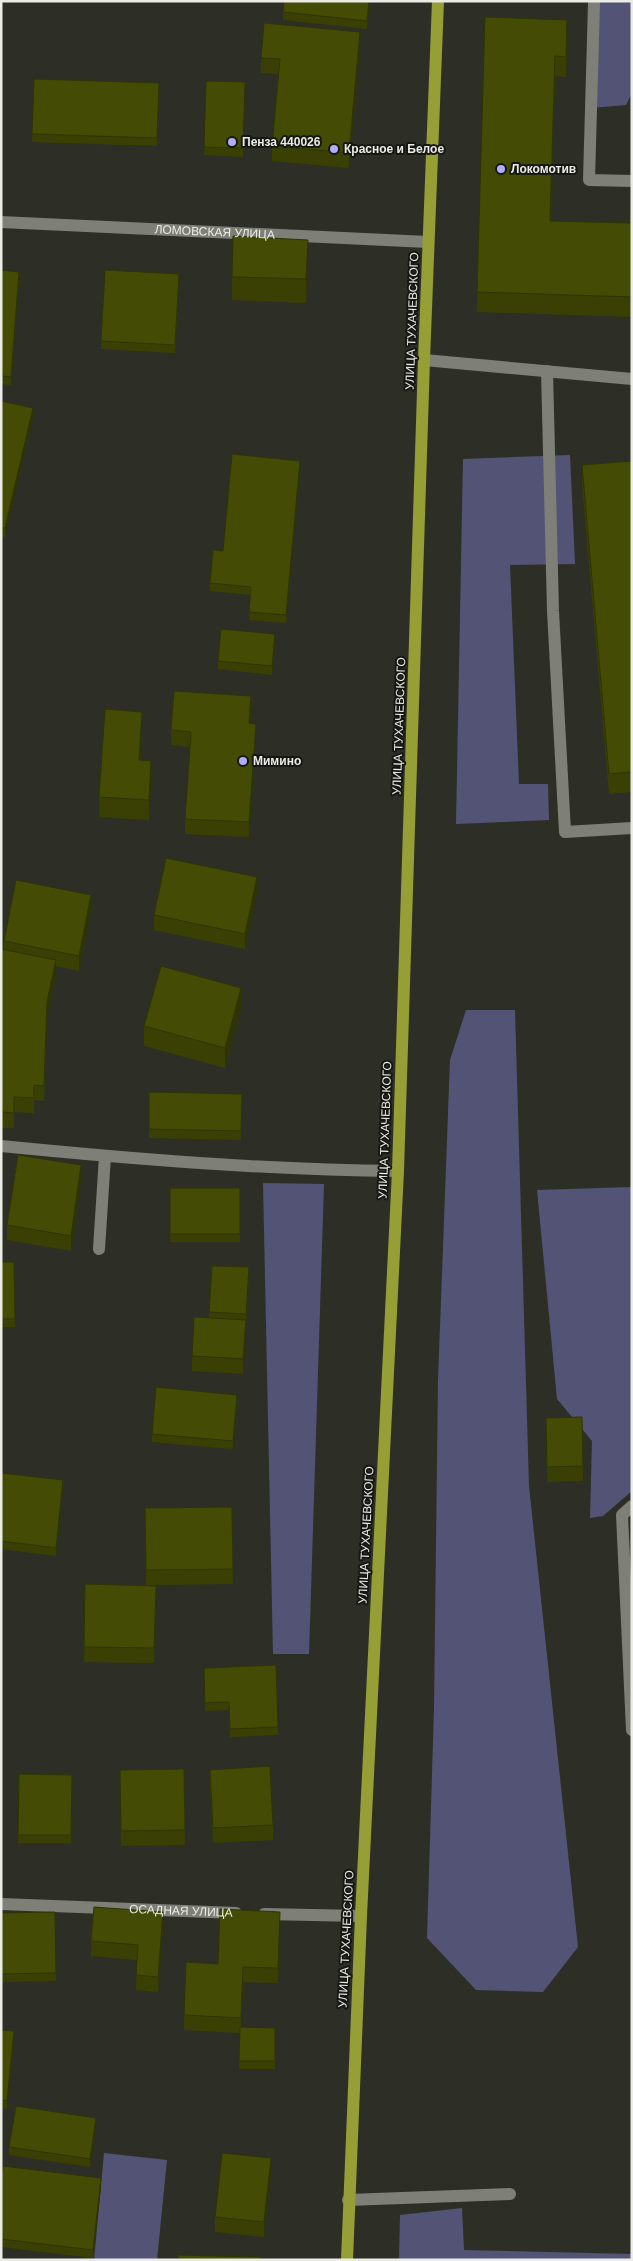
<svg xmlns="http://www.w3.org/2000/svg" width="633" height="2261" viewBox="0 0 633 2261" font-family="Arial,sans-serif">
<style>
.green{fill:#535375}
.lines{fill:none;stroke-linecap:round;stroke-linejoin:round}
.minor{stroke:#7e7f76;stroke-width:12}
.major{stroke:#959f35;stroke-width:12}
.wall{fill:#3a4004}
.shaded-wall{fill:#2f3404}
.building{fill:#434b05;stroke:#2f3404}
.poi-dot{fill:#b0aefa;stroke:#161713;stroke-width:2}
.labels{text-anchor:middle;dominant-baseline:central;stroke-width:4;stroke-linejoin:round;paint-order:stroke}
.poi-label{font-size:12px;font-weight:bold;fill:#ebece6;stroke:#161713;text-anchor:start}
.street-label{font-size:12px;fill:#ebece6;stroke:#161713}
</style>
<rect width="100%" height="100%" fill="#2d2f27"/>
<path class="green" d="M 592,1 L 632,1 L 632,93 L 626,105 L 591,108 Z
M 570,455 L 575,564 L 510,565 L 519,784 L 548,784 L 549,820 L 456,824 L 463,459 Z
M 466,1010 L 515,1010 L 529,1486 L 578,1947 L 543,1992 L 476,1990 L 427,1938 L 434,1708 L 438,1380 L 450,1060 Z
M 263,1183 L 324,1184 L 309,1654 L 273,1654 Z
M 632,1187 L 632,1491 L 603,1516 L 590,1518 L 592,1441 L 557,1399 L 537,1190 Z
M 104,2153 L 167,2160 L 157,2260 L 94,2260 Z
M 462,2208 L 464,2250 L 632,2254 L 632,2260 L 399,2260 L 400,2215 Z"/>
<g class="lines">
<g class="minor">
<path d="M 594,3 L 589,180 L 632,181"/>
<path id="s1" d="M 1,222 L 428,242"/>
<path d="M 424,360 L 632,379"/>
<path d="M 547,371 L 553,611 L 565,832 L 632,828"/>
<path d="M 1,1146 C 133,1159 266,1170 398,1171"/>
<path d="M 99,1249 L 105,1156"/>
<path d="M 632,1506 L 622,1515 L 632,1730"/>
<path id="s2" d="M 1,1904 L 236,1913"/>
<path d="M 264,1914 L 361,1916"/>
<path d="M 348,2200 L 510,2194"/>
</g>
<path class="major" d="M 347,2260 L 361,1916 L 398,1171 L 424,360 L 438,1"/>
</g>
<path class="wall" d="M 370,1 L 367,29 L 283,20 L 283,12 Z
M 485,17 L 567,40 L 566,77 L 555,76 L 551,221 L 630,223 L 632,214 L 632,317 L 477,312 Z
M 360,47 L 349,168 L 272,161 L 272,146 L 278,74 L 261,73 L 261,58 Z
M 34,79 L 159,83 L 157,146 L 32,142 Z
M 206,81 L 245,82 L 243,157 L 204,155 Z
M 308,263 L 306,303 L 232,300 L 232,277 Z
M 1,270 L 19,280 L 11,385 L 1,384 Z
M 179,282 L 175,353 L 101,349 L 101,341 Z
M 1,401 L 33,416 L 5,537 L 1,536 Z
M 632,461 L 632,792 L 609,794 L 582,485 L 582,465 Z
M 300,469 L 286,623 L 249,620 L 251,595 L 210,591 L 210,583 L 223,551 Z
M 275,642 L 272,675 L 218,669 L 218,661 Z
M 251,711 L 250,723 L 256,739 L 249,837 L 185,834 L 185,819 L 190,747 L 171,745 L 171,730 Z
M 142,732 L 140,760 L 151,781 L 149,820 L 99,817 L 99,797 Z
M 257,892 L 245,949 L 154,930 L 154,915 Z
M 91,910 L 79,971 L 56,966 L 56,975 L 47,1016 L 44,1101 L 34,1100 L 34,1113 L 14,1112 L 14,1128 L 1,1128 L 1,949 L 4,950 L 4,941 Z
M 241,1008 L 225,1068 L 144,1046 L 144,1026 Z
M 149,1092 L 242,1094 L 241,1140 L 149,1138 Z
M 81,1180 L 71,1251 L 7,1240 L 7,1225 Z
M 170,1188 L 240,1188 L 240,1242 L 170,1242 Z
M 1,1262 L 14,1262 L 15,1327 L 1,1327 Z
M 249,1276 L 243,1374 L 192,1371 L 192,1356 L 209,1318 L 209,1312 Z
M 237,1403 L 233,1449 L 152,1442 L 152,1434 Z
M 546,1418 L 583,1466 L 583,1481 L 547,1482 Z
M 1,1473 L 63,1488 L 56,1556 L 1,1549 Z
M 232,1507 L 233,1584 L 146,1585 L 145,1508 Z
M 85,1584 L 156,1586 L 154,1663 L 84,1662 Z
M 276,1665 L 278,1735 L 230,1737 L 229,1710 L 205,1711 L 204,1668 Z
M 184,1769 L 185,1845 L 121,1846 L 120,1770 Z
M 210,1770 L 273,1825 L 273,1840 L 213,1843 L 210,1785 Z
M 19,1774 L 72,1775 L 71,1843 L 18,1843 Z
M 55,1912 L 56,1981 L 1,1982 L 1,1913 Z
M 163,1927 L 158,1992 L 136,1990 L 137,1960 L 91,1956 L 91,1941 Z
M 280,1927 L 278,1983 L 243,1982 L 241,2027 L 275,2028 L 275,2069 L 239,2069 L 240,2033 L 184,2030 L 184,2015 L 218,1964 Z
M 1,2030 L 14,2039 L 7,2109 L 1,2108 Z
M 96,2126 L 90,2167 L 9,2155 L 9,2147 Z
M 271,2173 L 264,2237 L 215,2232 L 215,2217 Z
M 1,2180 L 101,2186 L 93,2258 L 1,2247 Z"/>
<path class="shaded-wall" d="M 369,1 L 370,1 L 367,29 L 367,21 Z
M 567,20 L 567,40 L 566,77 L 566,57 Z
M 360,32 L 360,47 L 349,168 L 349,153 Z
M 555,56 L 555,76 L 550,241 L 550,221 Z
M 308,240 L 308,263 L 306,303 L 306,279 Z
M 19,272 L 19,280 L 11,385 L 11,377 Z
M 33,408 L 33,416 L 5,537 L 5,528 Z
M 300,461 L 300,469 L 286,623 L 286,615 Z
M 275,634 L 275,642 L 272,675 L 272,666 Z
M 251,696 L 251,711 L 249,738 L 249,723 Z
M 142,712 L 142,732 L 139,781 L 139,760 Z
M 256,724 L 256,739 L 249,837 L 249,822 Z
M 151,761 L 151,781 L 149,820 L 149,800 Z
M 257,877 L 257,892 L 245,949 L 245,934 Z
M 91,895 L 91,910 L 79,971 L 79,956 Z
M 56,960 L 56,975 L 47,1016 L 44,1101 L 47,1001 Z
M 241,988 L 241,1008 L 225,1068 L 225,1048 Z
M 81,1165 L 81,1180 L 71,1251 L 71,1236 Z
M 246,1320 L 246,1335 L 243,1374 L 243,1359 Z
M 237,1395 L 237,1403 L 233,1449 L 233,1441 Z
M 63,1480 L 63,1488 L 56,1556 L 56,1548 Z
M 163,1912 L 163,1927 L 158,1992 L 158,1977 Z
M 280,1912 L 280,1927 L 278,1983 L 278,1968 Z
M 243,1967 L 243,1982 L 241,2033 L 241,2018 Z
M 14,2031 L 14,2039 L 7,2109 L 7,2101 Z
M 96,2118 L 96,2126 L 90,2167 L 90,2159 Z
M 271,2158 L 271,2173 L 264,2237 L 264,2222 Z
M 101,2178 L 101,2186 L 93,2258 L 93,2250 Z"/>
<path class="building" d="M 284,1 L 369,1 L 367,21 L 283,12 Z
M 485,17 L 567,20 L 566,57 L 555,56 L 550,221 L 630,223 L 630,214 L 632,214 L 632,297 L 477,292 Z
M 264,23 L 360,32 L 349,153 L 272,146 L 280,59 L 261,58 Z
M 34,79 L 159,83 L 157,138 L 32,134 Z
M 206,81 L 245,82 L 243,148 L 204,147 Z
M 233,236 L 308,240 L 306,279 L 232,277 Z
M 1,270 L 19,272 L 11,377 L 1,376 Z
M 105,270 L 179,274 L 175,345 L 101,341 Z
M 1,401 L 33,408 L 5,528 L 1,528 Z
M 232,454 L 300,461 L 286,615 L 249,612 L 251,587 L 210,583 L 213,550 L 223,551 Z
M 632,461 L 632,772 L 609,774 L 582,465 Z
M 221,629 L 275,634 L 272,666 L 218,661 Z
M 174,691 L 251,696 L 249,723 L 256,724 L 249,822 L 185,819 L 191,732 L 171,730 Z
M 105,709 L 142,712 L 139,760 L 151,761 L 149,800 L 99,797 Z
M 166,858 L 257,877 L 245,934 L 154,915 Z
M 16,880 L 91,895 L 79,956 L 4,941 Z
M 1,949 L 56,960 L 47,1001 L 44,1086 L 34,1085 L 34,1098 L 14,1097 L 14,1113 L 1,1112 Z
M 161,966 L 241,988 L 225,1048 L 144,1026 Z
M 149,1092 L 242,1094 L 241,1131 L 149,1129 Z
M 18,1155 L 81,1165 L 71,1236 L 7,1225 Z
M 170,1188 L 240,1188 L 240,1234 L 170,1234 Z
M 1,1262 L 14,1262 L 15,1319 L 1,1319 Z
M 212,1266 L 249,1267 L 246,1314 L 209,1312 Z
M 194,1317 L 246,1320 L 243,1359 L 192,1356 Z
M 156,1387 L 237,1395 L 233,1441 L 152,1434 Z
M 582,1417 L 583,1466 L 547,1467 L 546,1418 Z
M 1,1473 L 63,1480 L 56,1548 L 1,1541 Z
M 232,1507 L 233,1569 L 146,1570 L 145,1508 Z
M 85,1584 L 156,1586 L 154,1648 L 84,1647 Z
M 276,1665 L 278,1727 L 230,1729 L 229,1702 L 205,1703 L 204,1668 Z
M 270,1766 L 273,1825 L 213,1828 L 210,1770 Z
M 184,1769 L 185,1830 L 121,1831 L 120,1770 Z
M 19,1774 L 72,1775 L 71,1835 L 18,1835 Z
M 94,1907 L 163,1912 L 158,1977 L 136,1975 L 138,1945 L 91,1941 Z
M 220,1909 L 280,1912 L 278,1968 L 243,1967 L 241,2018 L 184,2015 L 186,1962 L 218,1964 Z
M 55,1912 L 56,1973 L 1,1974 L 1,1913 Z
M 240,2027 L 275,2028 L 275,2061 L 239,2061 Z
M 1,2030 L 14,2031 L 7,2101 L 1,2100 Z
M 16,2106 L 96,2118 L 90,2159 L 9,2147 Z
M 222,2153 L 271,2158 L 264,2222 L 215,2217 Z
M 3,2166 L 101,2178 L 93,2250 L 1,2239 L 1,2180 Z
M 178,2255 L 261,2257 L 261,2260 L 178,2260 Z"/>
<g class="poi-dot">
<circle cx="232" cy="142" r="5"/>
<circle cx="334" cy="149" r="5"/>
<circle cx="501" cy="169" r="5"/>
<circle cx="243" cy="761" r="5"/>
</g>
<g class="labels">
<g class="poi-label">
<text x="242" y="142">Пенза 440026</text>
<text x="344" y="149">Красное и Белое</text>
<text x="511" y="169">Локомотив</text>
<text x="253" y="761">Мимино</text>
</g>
<g class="street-label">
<text stroke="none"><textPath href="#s1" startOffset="214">ЛОМОВСКАЯ УЛИЦА</textPath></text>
<text transform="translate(412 321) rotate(-88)">УЛИЦА ТУХАЧЕВСКОГО</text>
<text transform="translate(399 726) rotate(-88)">УЛИЦА ТУХАЧЕВСКОГО</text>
<text transform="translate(385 1130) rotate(-88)">УЛИЦА ТУХАЧЕВСКОГО</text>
<text transform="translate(366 1535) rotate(-87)">УЛИЦА ТУХАЧЕВСКОГО</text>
<text stroke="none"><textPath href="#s2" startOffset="180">ОСАДНАЯ УЛИЦА</textPath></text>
<text transform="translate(346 1939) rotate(-87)">УЛИЦА ТУХАЧЕВСКОГО</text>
</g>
</g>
<rect width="633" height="2261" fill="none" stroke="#ebece6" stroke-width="5"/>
</svg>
